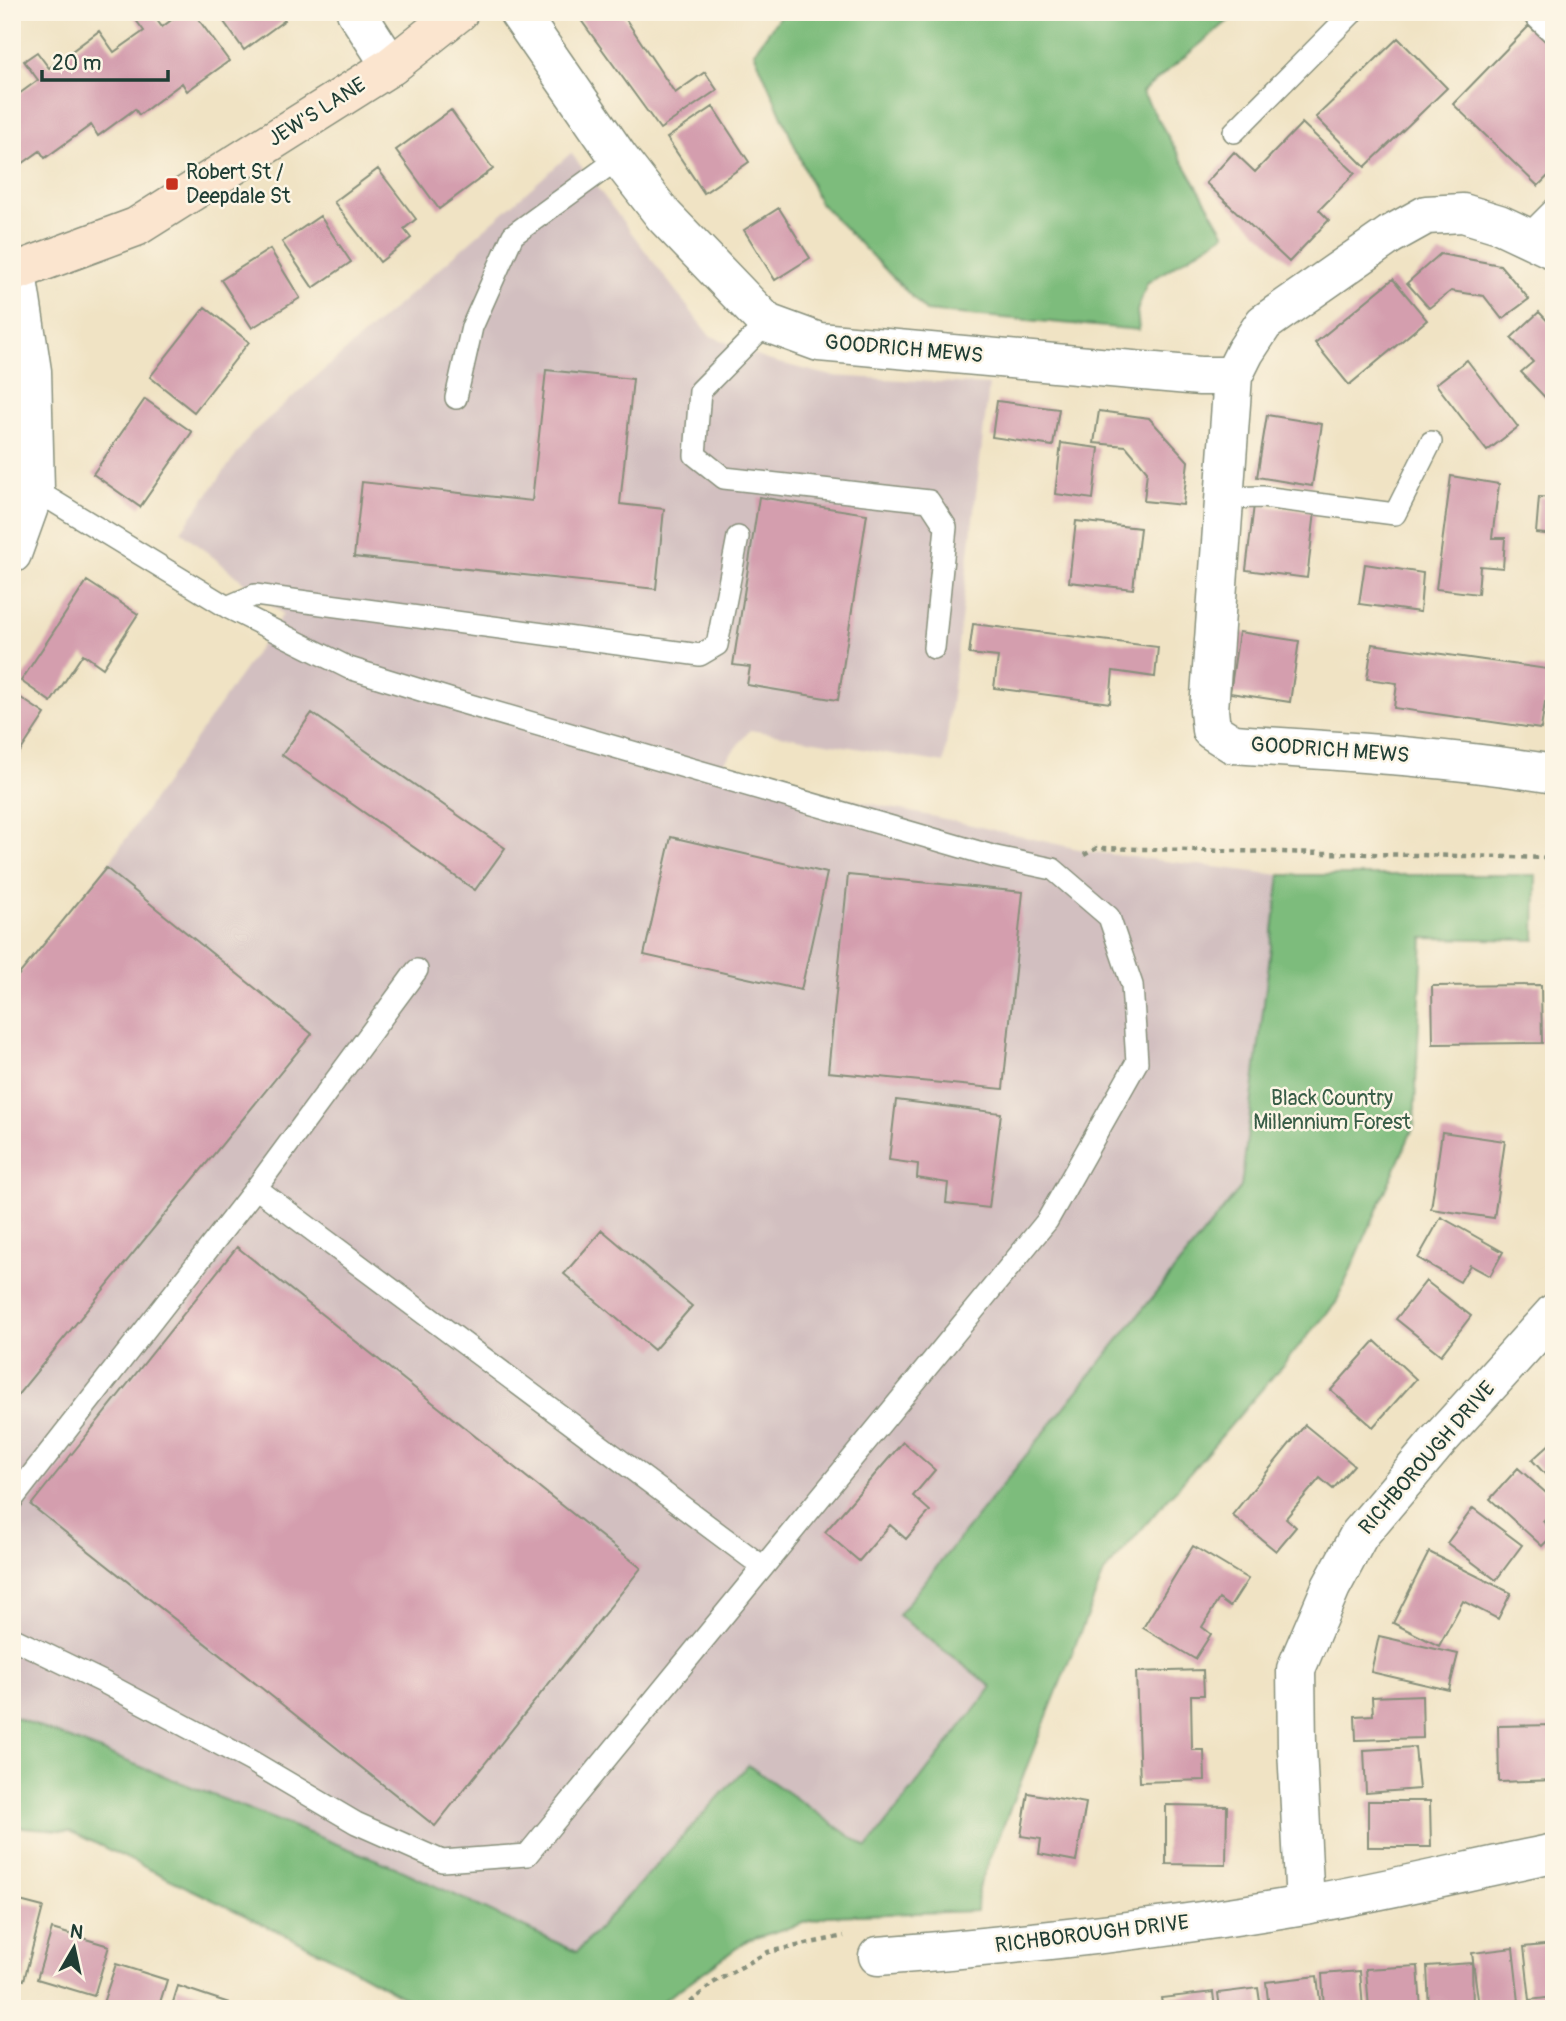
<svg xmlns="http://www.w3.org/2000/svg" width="1566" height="2021" viewBox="0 0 1566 2021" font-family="Pangolin,sans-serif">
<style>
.industrial{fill:#d2bfc0}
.forest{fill:#7dbc7c;stroke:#4e7c58;stroke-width:2}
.building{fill:#d49eae}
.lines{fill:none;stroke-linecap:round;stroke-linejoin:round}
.service-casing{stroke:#88907c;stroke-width:24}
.minor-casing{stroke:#88907c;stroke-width:41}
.tertiary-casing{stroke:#88907c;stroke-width:41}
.secondary-casing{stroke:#88907c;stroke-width:41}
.path{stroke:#88907c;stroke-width:4.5;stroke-dasharray:5 5;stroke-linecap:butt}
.service{stroke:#fff;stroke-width:21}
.minor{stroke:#fff;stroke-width:38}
.tertiary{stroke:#fff;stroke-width:38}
.secondary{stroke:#fbe5cf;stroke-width:38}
.poi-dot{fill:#c8321e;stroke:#fcf5e5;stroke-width:2.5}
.labels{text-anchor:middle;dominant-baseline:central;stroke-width:5;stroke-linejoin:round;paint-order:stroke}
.street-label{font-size:21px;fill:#1f3d34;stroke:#fcf5e5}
.poi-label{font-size:21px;fill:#1f3d34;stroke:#fcf5e5;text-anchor:start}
.park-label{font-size:21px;fill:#385d47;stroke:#fcf5e5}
</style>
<rect width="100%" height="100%" fill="#fcf5e5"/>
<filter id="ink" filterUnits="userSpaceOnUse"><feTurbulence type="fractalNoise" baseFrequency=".0143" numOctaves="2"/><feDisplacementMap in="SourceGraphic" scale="14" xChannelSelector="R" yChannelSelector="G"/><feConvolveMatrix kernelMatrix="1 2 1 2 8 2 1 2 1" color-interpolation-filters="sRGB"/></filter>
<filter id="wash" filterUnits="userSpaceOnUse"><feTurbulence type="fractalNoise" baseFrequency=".00686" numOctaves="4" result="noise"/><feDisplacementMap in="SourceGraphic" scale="28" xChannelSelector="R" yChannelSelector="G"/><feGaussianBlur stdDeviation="1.57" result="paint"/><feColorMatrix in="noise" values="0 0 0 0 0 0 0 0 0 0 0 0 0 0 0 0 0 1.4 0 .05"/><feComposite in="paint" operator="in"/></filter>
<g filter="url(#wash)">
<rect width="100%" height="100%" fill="#f0e3c4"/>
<path class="industrial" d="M 571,153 L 709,335 L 767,360 L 832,376 L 989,385 L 944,763 L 750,730 L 716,772 L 945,819 L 1092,852 L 1280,875 L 1241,1187 L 898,1615 L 992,1687 L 867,1849 L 747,1765 L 577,1952 L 395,1867 L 12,1716 L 12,987 L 106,867 L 283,614 L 181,531 L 252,433 Z"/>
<path class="forest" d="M 783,12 L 1239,12 L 1142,92 L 1225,234 L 1147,283 L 1137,311 L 1139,330 L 926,311 L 819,202 L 754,52 Z
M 1280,875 L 1536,875 L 1535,940 L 1423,938 L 1414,1126 L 1336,1303 L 1104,1573 L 978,1889 L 977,1911 L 827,1916 L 748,1940 L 652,2009 L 426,2009 L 329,1956 L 70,1831 L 12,1826 L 12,1716 L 395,1867 L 577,1952 L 748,1765 L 867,1848 L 992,1687 L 898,1615 L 1241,1187 Z"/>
<g id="blocks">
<path class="building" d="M 130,12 L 151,12 L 162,27 L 182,12 L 193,12 L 229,61 L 187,91 L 182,83 L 139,115 L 135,109 L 98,136 L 91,125 L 45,158 L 40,151 L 12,171 L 12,99 L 38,80 L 24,61 L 37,52 L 49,68 L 99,31 L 114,52 L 144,31 Z
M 217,12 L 279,12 L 285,20 L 244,50 Z
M 579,12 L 623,12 L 623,15 L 675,93 L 705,72 L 717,90 L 660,129 L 578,16 Z
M 1529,26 L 1554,49 L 1554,86 L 1551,89 L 1554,92 L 1554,170 L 1538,186 L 1453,104 Z
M 1398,38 L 1447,88 L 1365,167 L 1316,117 Z
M 713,107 L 749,162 L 704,193 L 667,138 Z
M 451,110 L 493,169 L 439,209 L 396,150 Z
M 1302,123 L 1355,173 L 1319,210 L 1329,220 L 1289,262 L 1206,183 L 1234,152 L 1255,172 Z
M 378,169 L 416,219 L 404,229 L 411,238 L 380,262 L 334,202 Z
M 779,208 L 810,258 L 775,280 L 744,230 Z
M 320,216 L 351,262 L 313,288 L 282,242 Z
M 270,249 L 300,298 L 252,328 L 221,280 Z
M 1440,254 L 1500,265 L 1529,299 L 1502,319 L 1484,296 L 1451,291 L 1429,308 L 1407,283 Z
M 1393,279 L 1427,320 L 1349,385 L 1315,343 Z
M 205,307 L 249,342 L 194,412 L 150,377 Z
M 1539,312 L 1554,328 L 1554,407 L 1521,372 L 1533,362 L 1511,338 Z
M 1467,360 L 1518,427 L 1487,451 L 1436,384 Z
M 546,370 L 633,379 L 620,504 L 664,509 L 656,589 L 354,557 L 362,482 L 532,501 Z
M 145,399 L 192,432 L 140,507 L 93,474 Z
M 997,401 L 1059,409 L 1053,446 L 992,437 Z
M 1099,411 L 1149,418 L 1188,461 L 1183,505 L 1144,501 L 1147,471 L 1126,446 L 1094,443 Z
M 1267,415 L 1322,424 L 1312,486 L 1257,477 Z
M 1061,443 L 1099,448 L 1093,499 L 1055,494 Z
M 1451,476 L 1499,484 L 1492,538 L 1505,538 L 1503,568 L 1480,566 L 1478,594 L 1436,589 Z
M 759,497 L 867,514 L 838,700 L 747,685 L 750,667 L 733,665 Z
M 1539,497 L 1554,498 L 1554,535 L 1536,533 Z
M 1254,505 L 1315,512 L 1307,578 L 1246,570 Z
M 1076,521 L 1140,528 L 1133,589 L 1069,582 Z
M 1365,564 L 1423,573 L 1420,612 L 1359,604 Z
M 87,581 L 138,614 L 103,668 L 83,654 L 51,702 L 21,681 Z
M 973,624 L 1158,647 L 1155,677 L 1113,671 L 1110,703 L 994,688 L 998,657 L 969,654 Z
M 1239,632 L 1299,641 L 1290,702 L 1230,693 Z
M 1372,644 L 1554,670 L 1554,703 L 1545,702 L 1541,729 L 1394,708 L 1397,683 L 1367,679 Z
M 12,692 L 45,714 L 12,764 Z
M 312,713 L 505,848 L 475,890 L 282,755 Z
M 671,837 L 827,873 L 801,990 L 644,955 Z
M 106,868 L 312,1034 L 12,1402 L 12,983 Z
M 848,875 L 1023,892 L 1003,1089 L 828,1072 Z
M 1541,985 L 1542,1043 L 1433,1044 L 1432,986 Z
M 896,1100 L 1001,1113 L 989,1208 L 946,1203 L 948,1183 L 917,1178 L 918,1164 L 889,1160 Z
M 1442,1132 L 1505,1141 L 1494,1218 L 1431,1209 Z
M 1441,1217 L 1503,1252 L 1490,1276 L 1470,1265 L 1460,1282 L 1418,1258 Z
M 602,1230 L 692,1306 L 654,1350 L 564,1274 Z
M 237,1247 L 641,1568 L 435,1826 L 31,1505 Z
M 1426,1281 L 1471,1316 L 1441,1355 L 1396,1319 Z
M 1375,1341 L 1416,1379 L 1373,1427 L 1331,1390 Z
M 1305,1425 L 1354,1465 L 1333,1489 L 1320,1478 L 1286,1518 L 1296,1527 L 1276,1551 L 1232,1515 Z
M 1554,1440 L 1554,1484 L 1532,1460 Z
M 903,1442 L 935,1470 L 913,1496 L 930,1511 L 906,1539 L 890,1525 L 859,1561 L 825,1532 Z
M 1518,1468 L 1554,1500 L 1554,1510 L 1543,1521 L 1554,1534 L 1542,1546 L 1490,1499 Z
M 1473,1508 L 1522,1545 L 1496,1580 L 1447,1543 Z
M 1193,1546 L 1248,1579 L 1230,1607 L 1219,1599 L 1202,1627 L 1211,1634 L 1195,1659 L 1143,1628 Z
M 1429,1552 L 1511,1593 L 1498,1619 L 1463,1601 L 1439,1646 L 1393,1623 Z
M 1379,1636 L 1458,1654 L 1449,1690 L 1371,1672 Z
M 1203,1670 L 1204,1695 L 1191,1695 L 1192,1750 L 1204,1750 L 1205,1780 L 1140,1782 L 1136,1672 Z
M 1422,1695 L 1423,1738 L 1356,1740 L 1355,1716 L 1373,1715 L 1372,1697 Z
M 1554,1725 L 1554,1780 L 1499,1782 L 1498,1726 Z
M 1415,1747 L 1419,1789 L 1366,1793 L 1364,1750 Z
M 1028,1793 L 1086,1803 L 1076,1861 L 1039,1854 L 1041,1839 L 1021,1836 Z
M 1368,1801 L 1430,1801 L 1431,1847 L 1368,1847 Z
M 1166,1805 L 1227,1806 L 1226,1865 L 1166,1864 Z
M 12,1899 L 43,1907 L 24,1980 L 12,1977 Z
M 52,1929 L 109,1946 L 94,1996 L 37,1979 Z
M 1554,1944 L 1554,1997 L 1530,2000 L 1524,1947 Z
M 1513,1948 L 1519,2002 L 1479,2007 L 1472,1953 Z
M 1472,1963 L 1473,2009 L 1429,2009 L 1427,1966 Z
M 116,1964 L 167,1980 L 158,2009 L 101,2009 Z
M 1418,1966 L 1421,2009 L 1369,2009 L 1366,1969 Z
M 1360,1971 L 1363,2009 L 1324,2009 L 1322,1974 Z
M 1317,1976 L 1321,2009 L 1269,2009 L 1266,1982 Z
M 178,1986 L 229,2003 L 227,2009 L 171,2009 Z
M 1258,1988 L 1261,2009 L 1220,2009 L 1218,1993 Z
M 1213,1992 L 1215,2009 L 1163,2009 L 1161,1998 Z"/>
</g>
</g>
<g filter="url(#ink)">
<use href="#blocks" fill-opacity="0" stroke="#88907c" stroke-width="2"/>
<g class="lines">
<g class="service-casing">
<path id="service" d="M 1531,12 L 1554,34
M 1234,132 L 1353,12
M 1526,237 L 1554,209
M 767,323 L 700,391 L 695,455 L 724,478 L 929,501 L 946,527 L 934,648
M 456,398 L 472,327 L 513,235 L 619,158
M 1224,498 L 1262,497 L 1395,514 L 1431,442
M 227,607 L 255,595 L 700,655 L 717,645 L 738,537
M 256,1188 L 763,1567
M 12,1500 L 256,1188 L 417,970
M 12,1638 L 103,1682 L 251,1761 L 356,1823 L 442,1861 L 527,1855 L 1047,1221 L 1137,1062 L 1132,985 L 1109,917 L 1053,869 L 996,857 L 456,701 L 349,668 L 227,607 L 35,490"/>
</g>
<g class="minor-casing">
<path id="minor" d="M 356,12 L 391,66
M 518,12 L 619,158 L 664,216 L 767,323 L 819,342 L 1200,376 L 1233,376
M 1554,250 L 1499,224 L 1463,213 L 1426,215 L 1390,235 L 1264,323 L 1245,352 L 1233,376 L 1209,710 L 1211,730 L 1233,744 C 1340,751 1447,757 1554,774
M 1305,1905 L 1297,1748 L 1296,1669 L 1331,1587 L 1359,1535 L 1439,1440 L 1554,1313
M 878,1956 C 1020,1945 1163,1929 1304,1905 C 1388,1890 1471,1870 1554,1853"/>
</g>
<g class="tertiary-casing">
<path id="tertiary" d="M 12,554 L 35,490 L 32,371 L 17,273"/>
</g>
<g class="secondary-casing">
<path id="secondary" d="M 12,273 L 136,227 L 391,66 L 459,12"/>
</g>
<path class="path" d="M 1084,855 L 1097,848 L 1554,858
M 683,2009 L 713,1983 L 768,1952 L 844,1936"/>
<use href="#service" class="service"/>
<use href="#minor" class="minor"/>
<use href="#tertiary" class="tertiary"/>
<use href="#secondary" class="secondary"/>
</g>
</g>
<rect class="poi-dot" x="165" y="177" width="14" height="14" rx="3.5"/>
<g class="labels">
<g class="street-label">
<text transform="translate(317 112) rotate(-32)">JEW'S LANE</text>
<text transform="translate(904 349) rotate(5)">GOODRICH MEWS</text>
<text transform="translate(1330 750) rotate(4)">GOODRICH MEWS</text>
<text transform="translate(1427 1458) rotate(-49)">RICHBOROUGH DRIVE</text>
<text transform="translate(1092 1934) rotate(-7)">RICHBOROUGH DRIVE</text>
</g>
<g class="poi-label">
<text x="186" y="172">Robert St /<tspan x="186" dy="24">Deepdale St</tspan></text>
</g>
<g class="park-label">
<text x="1332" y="1098">Black Country<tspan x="1332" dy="24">Millennium Forest</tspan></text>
</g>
</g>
<rect width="1566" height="2021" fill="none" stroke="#fcf5e5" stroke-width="42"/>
<g transform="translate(74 1948) rotate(9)" stroke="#fcf5e5" stroke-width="5" paint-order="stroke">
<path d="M0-5L12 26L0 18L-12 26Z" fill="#1f3d34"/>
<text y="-10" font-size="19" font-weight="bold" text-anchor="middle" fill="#1f3d34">N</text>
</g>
<path d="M42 70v10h126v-10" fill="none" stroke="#1f3d34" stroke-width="3.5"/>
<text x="52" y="70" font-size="21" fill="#1f3d34" stroke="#fcf5e5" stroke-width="5" paint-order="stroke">20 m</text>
</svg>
